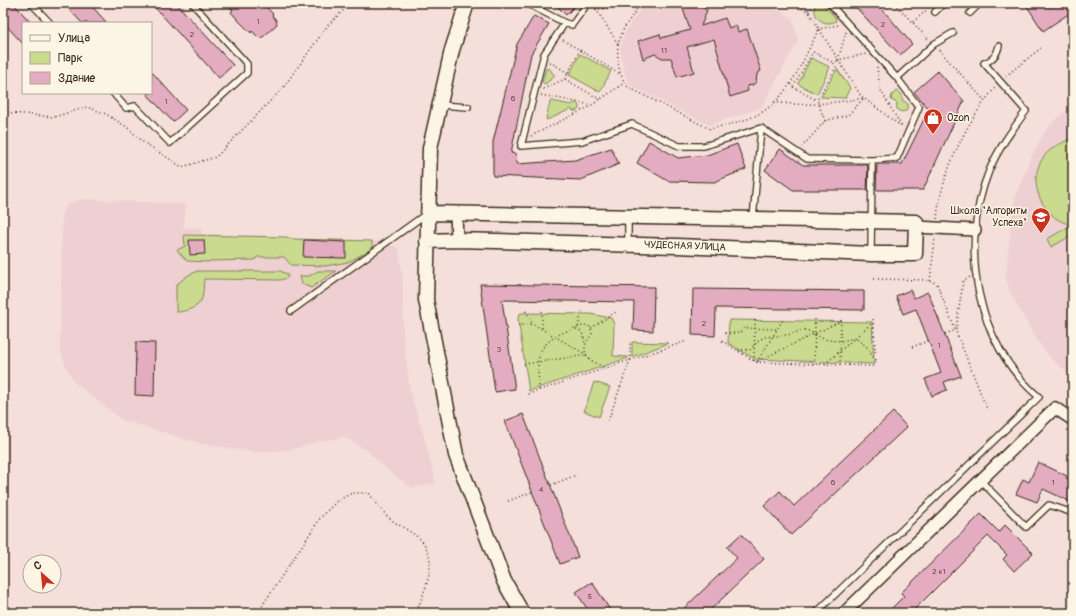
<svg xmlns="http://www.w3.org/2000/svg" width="1076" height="616" viewBox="0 0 1076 616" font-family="Pangolin,sans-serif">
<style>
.built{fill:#efd0d2}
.green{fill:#cadb90;stroke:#828257}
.building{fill:#e3acc0;stroke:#3b2a1e}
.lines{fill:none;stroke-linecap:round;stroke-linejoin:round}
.service-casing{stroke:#3b2a1e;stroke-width:8}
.minor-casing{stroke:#3b2a1e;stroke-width:14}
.tertiary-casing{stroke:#3b2a1e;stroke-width:17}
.path{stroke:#3b2a1e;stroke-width:1.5;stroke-dasharray:1 3;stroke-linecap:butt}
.service{stroke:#fcf5e5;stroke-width:5.5}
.minor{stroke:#fcf5e5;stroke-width:11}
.tertiary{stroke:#fcf5e5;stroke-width:14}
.labels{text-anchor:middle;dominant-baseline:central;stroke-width:3;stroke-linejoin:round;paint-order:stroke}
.number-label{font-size:8px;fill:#654a46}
.poi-label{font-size:10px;fill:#3b2a1e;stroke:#fcf5e5;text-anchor:start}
.street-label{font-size:10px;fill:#3b2a1e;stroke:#fcf5e5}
</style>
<rect width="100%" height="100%" fill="#f4dfda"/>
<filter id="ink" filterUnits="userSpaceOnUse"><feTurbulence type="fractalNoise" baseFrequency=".025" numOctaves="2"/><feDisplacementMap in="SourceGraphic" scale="8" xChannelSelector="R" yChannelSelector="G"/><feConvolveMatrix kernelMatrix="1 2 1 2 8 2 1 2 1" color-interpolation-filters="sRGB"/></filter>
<g filter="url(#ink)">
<path class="built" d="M 644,3 L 763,3 L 792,17 L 798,41 L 761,108 L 709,125 L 629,85 L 623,68 L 620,47 L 625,32 Z
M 1073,105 L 1073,377 L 1051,359 L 1037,340 L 1009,291 L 1006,277 L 1011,221 L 1015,196 L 1031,157 L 1046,130 L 1055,120 Z
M 84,199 L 186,204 L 184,228 L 202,228 L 202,234 L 286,237 L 293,239 L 377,241 L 399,248 L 403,284 L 403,335 L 410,390 L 422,430 L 436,483 L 411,488 L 389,471 L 365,449 L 344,437 L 317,442 L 290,450 L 251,452 L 199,443 L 122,420 L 74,382 L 65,364 L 60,349 L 62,213 L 67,204 Z"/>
<path class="green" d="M 819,4 L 822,4 L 835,17 L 836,21 C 826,27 812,19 815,6 Z
M 580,54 L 611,71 L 600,92 L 569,75 Z
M 811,58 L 830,67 L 817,94 L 798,84 Z
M 549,68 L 554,75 L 554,77 L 545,84 L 542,82 L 546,69 Z
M 837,69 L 850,88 L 845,98 L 821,97 Z
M 896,91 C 901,92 903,95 902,100 L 908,104 L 908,107 L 906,111 C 899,113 895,110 897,103 L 891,100 L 892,95 Z
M 552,101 L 571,105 L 574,103 L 577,103 L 579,106 L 579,109 L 576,111 L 573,111 L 571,109 L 547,120 L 546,119 L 550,102 Z
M 1073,137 L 1073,235 L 1051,247 L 1047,239 L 1072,225 C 1064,223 1057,220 1051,214 C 1033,197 1030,168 1049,151 C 1056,145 1065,142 1073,137 Z
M 184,235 L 286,237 L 293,239 L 372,241 L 372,249 L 348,262 L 326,266 L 291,265 L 284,257 L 257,257 L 255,260 L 210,261 L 208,262 L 187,261 L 177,250 L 185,246 Z
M 197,271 L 280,271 L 287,274 L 288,276 L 287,278 L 280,280 L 204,279 C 203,285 204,292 202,298 C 200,308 184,312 176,312 L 176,285 L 187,276 Z
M 318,271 L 336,271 L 311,288 L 302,284 L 300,276 L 309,276 Z
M 522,313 L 590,314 L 611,318 L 614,324 L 613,356 L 628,357 L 628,358 L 529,391 L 518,319 L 519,314 Z
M 729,320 L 872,322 L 874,364 L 755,359 L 728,343 Z
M 632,342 L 669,343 L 632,357 Z
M 594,382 L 610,387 L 599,417 L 584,411 Z"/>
<path class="building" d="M 3,3 L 13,3 L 31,23 L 23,23 L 23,44 L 3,22 Z
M 74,3 L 89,3 L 107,23 L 82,23 L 68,8 Z
M 151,3 L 176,3 L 233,65 L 219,78 Z
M 225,3 L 262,3 L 273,14 L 272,15 L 276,20 L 277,24 L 263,37 L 259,38 L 252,31 L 251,33 L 239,21 L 231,12 L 233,10 Z
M 554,3 L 578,3 L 566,15 Z
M 681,3 L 702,3 L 703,8 L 707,10 L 701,26 L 725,18 L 729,28 L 736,25 L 738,32 L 747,29 L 761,71 L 757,74 L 756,82 L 753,85 L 747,86 L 748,91 L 730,97 L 714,39 L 687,47 L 694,72 L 677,77 L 671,58 L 662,58 L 655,54 L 643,59 L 638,41 L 660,34 L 661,38 L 690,30 Z
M 852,3 L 877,3 L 912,44 L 900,55 Z
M 1025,3 L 1047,3 L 1050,7 L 1056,3 L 1073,3 L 1073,11 L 1043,31 Z
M 534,16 L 549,24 L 531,54 L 511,153 L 516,154 L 517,164 L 575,160 L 611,148 L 619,164 L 581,180 L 493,176 L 493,142 L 517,44 Z
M 151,71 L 186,110 L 173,122 L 146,93 L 151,93 Z
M 938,71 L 964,101 L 923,190 L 876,190 L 877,164 L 902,164 L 929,109 L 914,92 Z
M 649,141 L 678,158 L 707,155 L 737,144 L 746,169 L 714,182 L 668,181 L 637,163 Z
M 780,149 L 803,165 L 868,165 L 867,190 L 793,190 L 765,170 Z
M 189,240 L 204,240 L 205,254 L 190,255 Z
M 304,240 L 346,242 L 346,258 L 303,257 Z
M 480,284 L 654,287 L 653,331 L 633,330 L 634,302 L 502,300 L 515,389 L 495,392 Z
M 693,289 L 864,291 L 864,310 L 716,308 L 715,336 L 692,335 Z
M 910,290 L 914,298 L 928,292 L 961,376 L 944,382 L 947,390 L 932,396 L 925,379 L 941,373 L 916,309 L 903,314 L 896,296 Z
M 136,342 L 155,343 L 154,396 L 135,395 Z
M 893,412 L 907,427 L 791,535 L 764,506 L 780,491 L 794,506 Z
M 523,414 L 578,557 L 560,564 L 505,421 Z
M 1038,462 L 1067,476 L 1066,478 L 1073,481 L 1073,503 L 1043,489 L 1037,502 L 1016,494 L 1023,479 L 1029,482 Z
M 981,514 L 999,532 L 1005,525 L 1033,553 L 1014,571 L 1003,559 L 1007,555 L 988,536 L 911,613 L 887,613 L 904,596 L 901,593 Z
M 741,534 L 764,559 L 707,613 L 679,613 L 737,558 L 727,547 Z
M 592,582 L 603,599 L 612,613 L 590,613 L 576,592 Z"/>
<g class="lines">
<g class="service-casing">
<path id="service" d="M 31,3 L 50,23
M 526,3 L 565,23 L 544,54 L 521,146 L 582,141 L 632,124 L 679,146 L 704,146 L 761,128 L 807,159 L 872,160 L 897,158 L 919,107 L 897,78 L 829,3
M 935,12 L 944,3
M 970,13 L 980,3
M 565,23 L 572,25 L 588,3
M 897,78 L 934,44 L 953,33
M 113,93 L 126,108 L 135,106 L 170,143 L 247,73 L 247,64 L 192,3
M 441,105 L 468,107
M 628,217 L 628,244
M 753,219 L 761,128
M 871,253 L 872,160
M 291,311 L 426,214
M 980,480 L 1026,527 L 1049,505 L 1073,513
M 816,613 L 1039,397 C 975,343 959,246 989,171 C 998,149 1012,130 1026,111 L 984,63 C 993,60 997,55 999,46"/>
</g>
<g class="minor-casing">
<path id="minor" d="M 456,213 L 457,240
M 916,227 L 975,230
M 844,613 L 1055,408 L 1073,420"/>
</g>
<g class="tertiary-casing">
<path id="tertiary" d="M 467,3 L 452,50 L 430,148 L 426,300 L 456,455 L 504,581 L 522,613
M 427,241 L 457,240 L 677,246 L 871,254 L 915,254 L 916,222 L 428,213"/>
</g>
<path class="path" d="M 791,3 L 809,12 L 814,3
M 894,3 L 929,40
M 595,9 L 639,6 L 641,3
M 596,9 L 618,44 L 624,28 L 639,6
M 913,22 L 928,9
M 838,25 L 819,29 L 861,96 L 902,127
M 846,32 L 838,60 L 866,54
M 563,40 L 620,74
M 618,44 C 617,59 618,75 628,87 L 710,129 C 725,125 743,122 757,115 C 790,98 803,59 819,29 L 809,12 L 806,3
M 939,50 L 984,100
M 550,62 L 568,73
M 877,67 L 880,89 L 902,127
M 1006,76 L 1041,48
M 565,79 L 601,100
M 791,84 L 793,87 L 813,52 L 834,63
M 793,87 L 816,100
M 543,89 L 565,79 L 580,50
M 541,95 L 592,105
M 774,102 C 806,107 831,103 864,98 L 848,115 L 825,121 L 802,147
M 3,112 L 54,117 L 87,107 L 104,113 L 127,127 L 143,142 L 182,167 L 216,157 L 283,88 L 328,25 L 351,3
M 825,121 L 817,100 L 836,67 L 834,63 L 838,60
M 531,136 L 589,107 L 624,83
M 937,219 C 940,176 967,120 995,88
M 874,279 L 929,280 L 937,284 L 987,409
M 930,281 L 935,239
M 518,325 L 533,324
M 578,327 L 582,311
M 542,328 L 542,310
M 591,328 L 616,312
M 576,329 C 584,332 584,337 585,345
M 725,333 L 740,333 L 743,329 L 745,328 L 777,329
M 945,334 L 956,330 L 963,281 L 970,277
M 722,341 L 756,362 L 873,366 L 876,362 L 873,319
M 912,347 L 928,341
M 738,350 L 750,350 L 759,340 L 765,337 L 787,335 L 804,330 L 809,331 L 821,338 L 828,340 L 841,341 L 855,338 L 866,346 L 875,360
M 754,361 L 755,317
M 758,361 L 841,321
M 757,362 L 784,318
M 524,364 L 587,355 L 533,324 L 525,310
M 814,364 L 815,318
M 825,364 L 873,322
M 840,365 L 841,319
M 539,390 C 539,380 537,366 539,356 C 543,338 571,328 587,325 L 591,328 L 592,334 C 577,353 588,360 605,368
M 528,394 L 687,341
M 608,421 L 630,360 L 630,341
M 551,485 L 576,475
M 508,501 L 532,492
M 258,613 L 264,603 L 321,517 L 337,501 L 352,493 L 369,493 C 375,501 381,510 388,517 C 398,526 412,531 421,540 C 440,561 424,591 416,613"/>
<use href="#service" class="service"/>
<use href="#minor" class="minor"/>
<use href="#tertiary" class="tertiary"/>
</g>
</g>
<defs>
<g id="shop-pin" transform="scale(1)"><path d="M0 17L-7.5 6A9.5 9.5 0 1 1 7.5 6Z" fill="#c8321e" stroke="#fcf5e5"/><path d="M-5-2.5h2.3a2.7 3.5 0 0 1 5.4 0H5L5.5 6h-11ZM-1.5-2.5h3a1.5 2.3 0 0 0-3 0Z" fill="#fff"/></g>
<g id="school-pin" transform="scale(1)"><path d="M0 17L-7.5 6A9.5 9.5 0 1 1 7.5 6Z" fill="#c8321e" stroke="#fcf5e5"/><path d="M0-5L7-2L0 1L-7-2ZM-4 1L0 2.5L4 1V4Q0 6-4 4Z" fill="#fff"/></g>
</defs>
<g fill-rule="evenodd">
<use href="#shop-pin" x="933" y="118"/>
<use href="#school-pin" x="1041" y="217"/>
</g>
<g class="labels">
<g class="number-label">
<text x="258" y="21">1</text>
<text x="883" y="24">2</text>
<text x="192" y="34">2</text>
<text x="664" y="50">11</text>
<text x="513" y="98">6</text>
<text x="166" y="101">1</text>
<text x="704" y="323">2</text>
<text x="939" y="345">1</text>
<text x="499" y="349">3</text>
<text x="833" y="482">6</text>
<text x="1053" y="482">1</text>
<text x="541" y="489">4</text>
<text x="939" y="571">2 к1</text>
<text x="590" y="596">5</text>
</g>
<g class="poi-label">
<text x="947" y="118">Ozon</text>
<text x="1027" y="211" text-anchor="end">Школа "Алгоритм<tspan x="1027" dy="12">Успеха"</tspan></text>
</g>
<g class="street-label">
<text transform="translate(685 246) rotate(2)">ЧУДЕСНАЯ УЛИЦА</text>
</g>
</g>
<rect width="1076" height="616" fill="none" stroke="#fcf5e5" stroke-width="16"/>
<rect x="8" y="8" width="1060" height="600" fill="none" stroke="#3b2a1e" stroke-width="1.5" filter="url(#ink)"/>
<rect x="22" y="22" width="130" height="72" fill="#fcf5e5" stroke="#afa495"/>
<rect x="30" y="35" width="20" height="6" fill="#fcf5e5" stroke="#afa495"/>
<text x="58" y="42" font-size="12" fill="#3b2a1e">Улица</text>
<rect x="30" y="52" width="20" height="12" fill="#cadb90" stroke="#afa495"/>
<text x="58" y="62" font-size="12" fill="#3b2a1e">Парк</text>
<rect x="30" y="72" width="20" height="12" fill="#e3acc0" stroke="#afa495"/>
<text x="58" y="82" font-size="12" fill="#3b2a1e">Здание</text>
<g transform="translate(42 574) rotate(333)"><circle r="19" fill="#fcf5e5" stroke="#afa495"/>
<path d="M0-3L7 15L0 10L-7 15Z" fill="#c8321e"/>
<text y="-6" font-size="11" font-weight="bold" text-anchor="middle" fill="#3b2a1e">С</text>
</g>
</svg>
